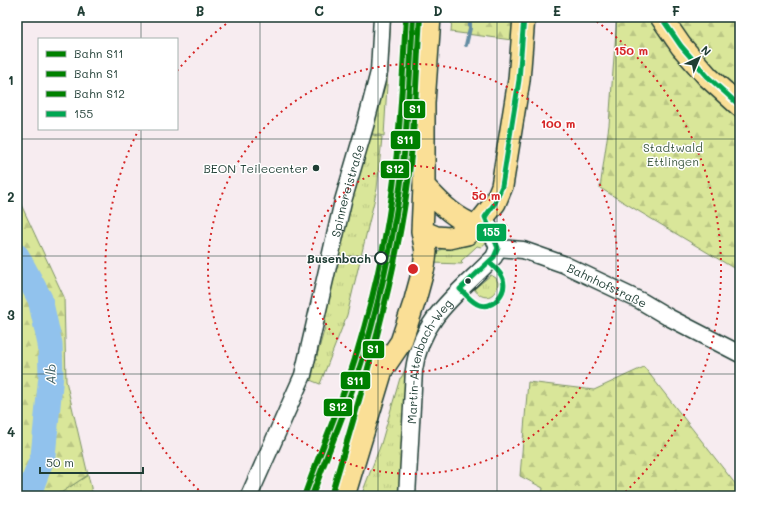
<svg xmlns="http://www.w3.org/2000/svg" width="757" height="513" viewBox="0 0 757 513" font-family="Mali,sans-serif">
<style>
.grass{fill:url(#grass-tufts);stroke:#7c9266}
.forest{fill:url(#forest-firs);stroke:#7c9266}
.lines{fill:none;stroke-linecap:round;stroke-linejoin:round}
.stream{stroke:#638da3;stroke-width:4}
.river{stroke:#91c2ed;stroke-width:25}
.minor-casing{stroke:#1f3d34;stroke-width:19}
.major-casing{stroke:#1f3d34;stroke-width:24}
.minor{stroke:#fff;stroke-width:16}
.major{stroke:#fadf96;stroke-width:21}
.bus-1-casing{stroke:#fff;stroke-width:8}
.bus-1{stroke:#00a651;stroke-width:5}
.rail-1-casing{stroke:#fff;stroke-width:9}
.rail-2-casing{stroke:#fff;stroke-width:9}
.rail-3-casing{stroke:#fff;stroke-width:9}
.rail-1{stroke:#008000;stroke-width:6}
.rail-2{stroke:#008000;stroke-width:6}
.rail-3{stroke:#008000;stroke-width:6}
.grid{fill:none;stroke:#1f3d34;stroke-width:1;stroke-opacity:0.55}
.ring{fill:none;stroke:#d62828;stroke-width:2;stroke-dasharray:2 4}
.poi-dot{fill:#1f3d34;stroke:#fff;stroke-width:1.5}
.stop-dot{fill:#fff;stroke:#1f3d34;stroke-width:2}
.labels{text-anchor:middle;dominant-baseline:central;stroke-width:3;stroke-linejoin:round;paint-order:stroke}
.park-label{font-size:12px;fill:#445f48;stroke:#fff}
.poi-label{font-size:12px;fill:#1f3d34;stroke:#fff;text-anchor:end}
.street-label{font-size:12px;fill:#1f3d34;stroke:#fff}
.stop-label{font-size:12px;font-weight:bold;fill:#1f3d34;stroke:#fff;text-anchor:end}
.water-label{font-size:13px;font-style:italic;fill:#3c5e62;stroke:#fff}
.centre{fill:#d62828;stroke:#fff;stroke-width:2}
.ring-label{font-size:12px;text-anchor:middle;font-weight:bold;fill:#d62828;stroke:#fff;stroke-width:3;stroke-linejoin:round;paint-order:stroke}
.line-badge{stroke:#fff;stroke-width:1.5}
.badge-label{font-size:11px;text-anchor:middle;font-weight:bold;fill:#fff}
.neatline{fill:none;stroke:#1f3d34;stroke-width:1.5}
.grid-label{font-size:13px;text-anchor:middle;font-weight:bold;fill:#1f3d34}
</style>
<defs>
<pattern id="grass-tufts" width="24" height="20" patternUnits="userSpaceOnUse"><rect width="24" height="20" fill="#d9e699"/><path d="M3 7l-1-3M5 7V3M7 7l1-3M15 17l-1-3M17 17v-4M19 17l1-3" fill="none" stroke="#bac684"/></pattern>
<pattern id="forest-firs" width="22" height="20" patternUnits="userSpaceOnUse"><rect width="22" height="20" fill="#d9e699"/><path d="M5 1l3.5 6h-7zM16 11l3.5 6h-7z" fill="#bac684"/></pattern>
</defs>
<rect width="100%" height="100%" fill="#f7ecf0"/>
<filter id="ink" filterUnits="userSpaceOnUse"><feTurbulence type="fractalNoise" baseFrequency=".025" numOctaves="2"/><feDisplacementMap in="SourceGraphic" scale="8" xChannelSelector="R" yChannelSelector="G"/><feConvolveMatrix kernelMatrix="1 2 1 2 8 2 1 2 1" color-interpolation-filters="sRGB"/></filter>
<g filter="url(#ink)">
<path class="grass" d="M 389,17 L 391,17 L 384,136 L 368,133 Z
M 369,134 L 382,137 L 377,189 L 347,315 L 320,384 L 310,380 L 326,324 L 319,322 Z
M 478,235 L 484,237 L 488,241 L 481,247 L 477,246 L 461,261 L 463,263 L 462,264 L 432,263 C 437,243 462,241 478,235 Z
M 491,275 L 496,278 L 498,283 C 496,298 483,302 474,289 Z
M 405,370 L 406,371 L 405,382 L 403,496 L 361,496 L 381,444 L 400,378 L 401,378 Z
M 88,475 L 93,496 L 56,496 Z"/>
<path class="forest" d="M 452,17 L 514,17 L 512,40 L 451,32 Z
M 617,17 L 740,17 L 740,272 L 600,188 L 609,125 Z
M 17,196 L 64,297 L 66,381 L 88,475 L 56,496 L 17,496 Z
M 644,367 L 740,490 L 740,496 L 542,496 L 543,488 L 520,476 L 528,382 L 594,390 Z"/>
<g class="lines">
<path class="stream" d="M 466,45 L 470,28 L 470,17"/>
<path class="river" d="M 17,256 L 40,299 L 50,344 L 51,375 L 43,456 L 28,496"/>
<g class="minor-casing">
<g id="minor">
<path id="s1" d="M 485,217 L 498,248 L 523,250 L 563,264 L 641,301 L 668,317 L 740,354"/>
<path id="s2" d="M 249,496 L 303,375 L 343,201 L 365,126 L 379,72 L 382,17"/>
<path id="s3" d="M 407,496 L 414,370 C 421,317 459,293 494,257 L 498,248"/>
</g>
</g>
<g class="major-casing">
<path id="major" d="M 661,17 L 681,46 L 708,77 L 740,106
M 424,186 C 437,200 451,215 469,223
M 422,231 L 436,237 L 449,238 L 467,234 L 475,228 L 495,203 L 502,186 L 519,80 L 524,17
M 382,370 L 401,342 L 415,300 L 424,267 L 426,252 L 422,231 L 424,186 L 424,103 L 430,17
M 344,496 L 382,370 L 384,356"/>
</g>
<use href="#minor" class="minor"/>
<use href="#major" class="major"/>
<g class="bus-1-casing">
<path id="bus-1" d="M 661,17 L 681,46 L 708,77 L 740,106
M 489,262 C 494,267 501,272 503,279 C 507,292 494,309 480,305 C 472,303 466,294 460,289 L 494,257 L 498,248 L 485,217 L 495,203 L 502,186 L 519,80 L 524,17"/>
</g>
<use href="#bus-1" class="bus-1"/>
<g class="rail-1-casing">
<path id="rail-1" d="M 312,496 C 329,448 350,402 364,354 C 381,295 394,235 402,174 C 408,122 410,69 413,17"/>
</g>
<g class="rail-2-casing">
<path id="rail-2" d="M 331,496 C 360,397 391,298 406,196 C 415,137 416,77 420,17"/>
</g>
<g class="rail-3-casing">
<path id="rail-3" d="M 305,494 C 322,446 343,400 357,352 C 375,293 388,232 395,171 C 401,120 403,68 406,17"/>
</g>
<use href="#rail-1" class="rail-1"/>
<use href="#rail-2" class="rail-2"/>
<use href="#rail-3" class="rail-3"/>
</g>
</g>
<path class="grid" d="M 141,17 L 141,39M 260,17 L 260,496M 378,17 L 378,496M 497,17 L 497,496M 616,17 L 616,496M 141,129 L 141,496M 17,139 L 740,139M 17,256 L 740,256M 17,374 L 740,374"/>
<g class="ring">
<circle cx="413" cy="269" r="103"/>
<circle cx="413" cy="269" r="205"/>
<path d="M203 494A308 308 0 0 1 139 129M177 71A308 308 0 0 1 234 18M592 18A308 308 0 0 1 623 494"/>
</g>
<g class="poi-dot">
<circle cx="316" cy="168" r="4"/>
<circle cx="468" cy="281" r="3.5"/>
</g>
<circle class="stop-dot" cx="381" cy="258" r="6"/>
<g class="labels">
<g class="park-label">
<text x="673" y="147">Stadtwald<tspan x="673" dy="14">Ettlingen</tspan></text>
</g>
<g class="poi-label">
<text x="308" y="168">BEON Teilecenter</text>
</g>
<g class="street-label">
<text stroke="none"><textPath href="#s2" startOffset="322">Spinnereistraße</textPath></text>
<text stroke="none"><textPath href="#s1" startOffset="150">Bahnhofstraße</textPath></text>
<text stroke="none"><textPath href="#s3" startOffset="139">Martin-Altenbach-Weg</textPath></text>
</g>
<g class="stop-label">
<text x="371" y="258">Busenbach</text>
</g>
<g class="water-label">
<text transform="translate(50 374) rotate(-88)">Alb</text>
</g>
</g>
<circle cx="413" cy="269" r="6" class="centre"/>
<g class="ring-label">
<text x="631" y="55">150 m</text>
<text x="558" y="128">100 m</text>
<text x="486" y="200">50 m</text>
</g>
<g class="line-badge">
<rect x="403" y="100" width="23" height="19" rx="4" fill="#008000"/>
<rect x="390" y="130" width="31" height="20" rx="4" fill="#008000"/>
<rect x="380" y="160" width="30" height="19" rx="4" fill="#008000"/>
<rect x="476" y="223" width="31" height="19" rx="4" fill="#00a651"/>
<rect x="362" y="340" width="23" height="19" rx="4" fill="#008000"/>
<rect x="340" y="371" width="31" height="19" rx="4" fill="#008000"/>
<rect x="323" y="398" width="30" height="19" rx="4" fill="#008000"/>
</g>
<g class="badge-label">
<text x="415" y="113">S1</text>
<text x="405" y="144">S11</text>
<text x="395" y="173">S12</text>
<text x="491" y="236">155</text>
<text x="373" y="353">S1</text>
<text x="355" y="385">S11</text>
<text x="338" y="411">S12</text>
</g>
<rect width="757" height="513" fill="none" stroke="#fff" stroke-width="44"/>
<rect x="38" y="38" width="140" height="92" fill="#ffffff" stroke="#a5b1ae"/>
<rect x="46" y="51" width="20" height="6" fill="#008000" stroke="#a5b1ae"/>
<text x="74" y="58" font-size="12" fill="#1f3d34">Bahn S11</text>
<rect x="46" y="71" width="20" height="6" fill="#008000" stroke="#a5b1ae"/>
<text x="74" y="78" font-size="12" fill="#1f3d34">Bahn S1</text>
<rect x="46" y="91" width="20" height="6" fill="#008000" stroke="#a5b1ae"/>
<text x="74" y="98" font-size="12" fill="#1f3d34">Bahn S12</text>
<rect x="46" y="111" width="20" height="6" fill="#00a651" stroke="#a5b1ae"/>
<text x="74" y="118" font-size="12" fill="#1f3d34">155</text>
<g transform="translate(699 58) rotate(44)" stroke="#ffffff" stroke-width="3" paint-order="stroke">
<path d="M0-3L7 15L0 10L-7 15Z" fill="#1f3d34"/>
<text y="-6" font-size="11" font-weight="bold" text-anchor="middle" fill="#1f3d34">N</text>
</g>
<path d="M40 467v6h103v-6" fill="none" stroke="#1f3d34" stroke-width="2"/>
<text x="46" y="467" font-size="12" fill="#1f3d34" stroke="#ffffff" stroke-width="3" paint-order="stroke">50 m</text>
<rect x="22" y="22" width="713" height="469" class="neatline"/>
<g class="grid-label">
<text x="81" y="16">A</text>
<text x="200" y="16">B</text>
<text x="319" y="16">C</text>
<text x="438" y="16">D</text>
<text x="557" y="16">E</text>
<text x="676" y="16">F</text>
<text x="11" y="85">1</text>
<text x="11" y="202">2</text>
<text x="11" y="320">3</text>
<text x="11" y="437">4</text>
</g>
</svg>
